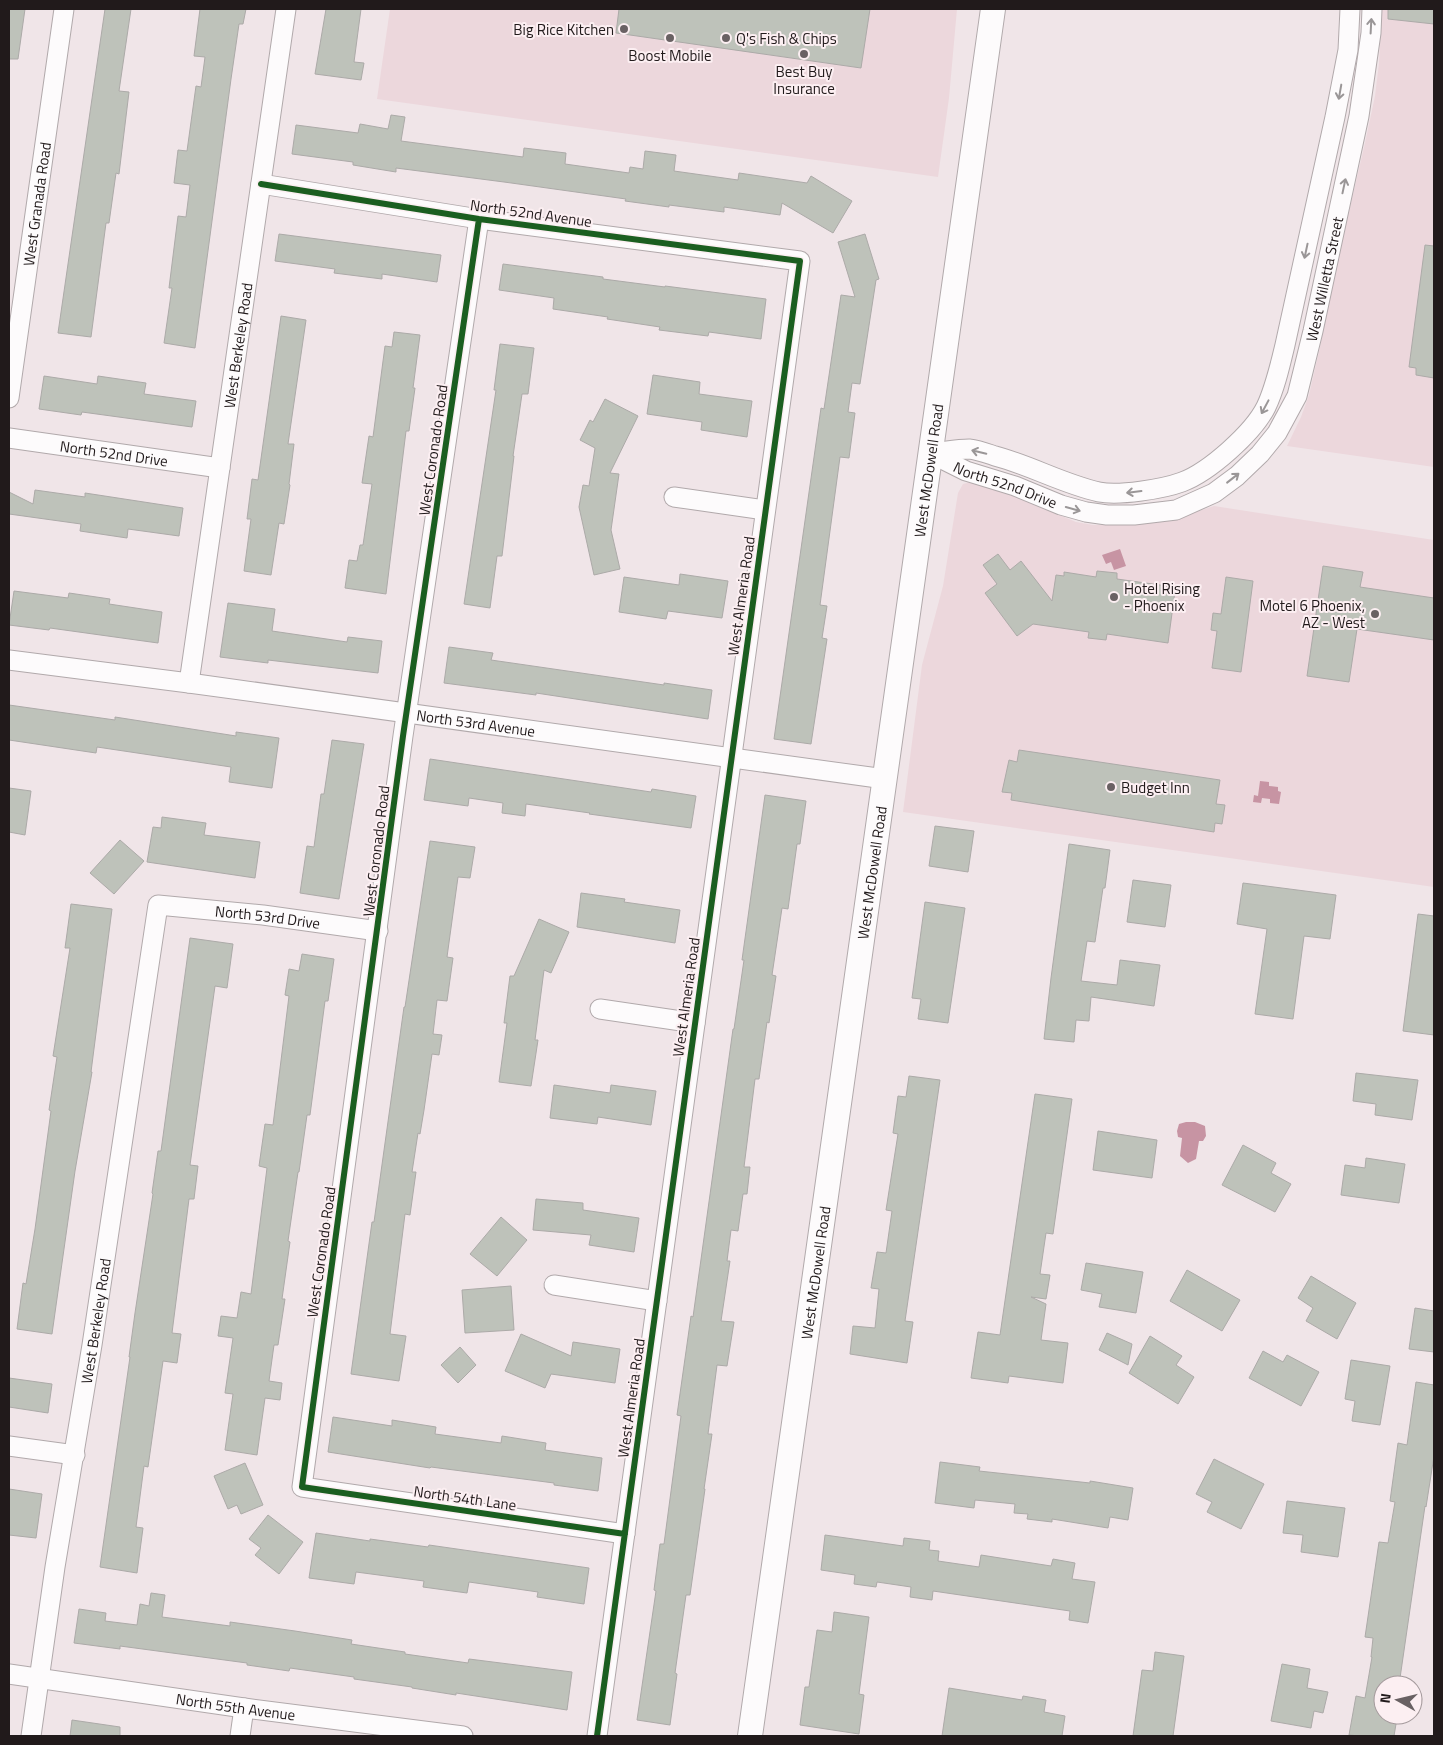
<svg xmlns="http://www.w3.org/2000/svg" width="1443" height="1745" viewBox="0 0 1443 1745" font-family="'Titillium Web',sans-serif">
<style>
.built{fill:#ecd7dc}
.water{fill:#c794a3}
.building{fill:#bec2ba;stroke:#acaaa8}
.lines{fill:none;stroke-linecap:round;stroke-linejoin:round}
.minor-casing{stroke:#b1a9ab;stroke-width:21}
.major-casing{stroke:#b1a9ab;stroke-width:26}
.minor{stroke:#fdfbfc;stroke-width:19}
.major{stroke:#fdfbfc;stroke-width:24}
.cycleway-casing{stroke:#fceff2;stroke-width:9}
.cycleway{stroke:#1b5e20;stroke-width:6}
.oneway{stroke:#9a9697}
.poi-dot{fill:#696163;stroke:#fceff2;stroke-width:2}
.labels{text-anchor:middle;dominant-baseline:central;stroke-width:4;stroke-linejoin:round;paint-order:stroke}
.poi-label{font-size:15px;fill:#211a1b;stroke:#fceff2;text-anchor:start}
.street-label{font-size:15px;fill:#211a1b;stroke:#fceff2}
</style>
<rect width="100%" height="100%" fill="#f0e5e8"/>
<path class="built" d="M 390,9 L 957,9 L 949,98 L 938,177 L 377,99 Z
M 1382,9 L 1434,9 L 1434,467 L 1287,446 L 1301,417 L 1309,395 L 1320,347 L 1330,293 L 1365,143 L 1375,96 L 1379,63 Z
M 971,482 L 981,482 L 1076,522 L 1093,525 L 1134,525 L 1168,521 L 1214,506 L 1434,540 L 1434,887 L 903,812 L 922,665 L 943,586 L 958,493 L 963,484 Z"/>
<path class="water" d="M 1120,549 L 1126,566 L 1114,570 L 1111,562 L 1106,564 L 1102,555 Z
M 1260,781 L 1269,782 L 1269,786 L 1278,787 L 1278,791 L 1281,792 L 1279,804 L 1270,803 L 1270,799 L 1262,798 L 1261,803 L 1253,802 L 1254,795 L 1258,796 Z
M 1186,1122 L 1195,1122 L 1205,1126 L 1206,1136 L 1203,1141 L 1199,1141 L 1196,1159 L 1188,1163 L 1180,1156 L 1182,1138 L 1178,1137 L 1177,1131 L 1179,1124 Z"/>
<path class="building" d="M 9,9 L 25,9 L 18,59 L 9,59 Z
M 105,9 L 131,9 L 119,91 L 129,92 L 119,174 L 116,173 L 109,223 L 106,223 L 91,337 L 58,333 Z
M 200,9 L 246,9 L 243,24 L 239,24 L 231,79 L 195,348 L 164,343 L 172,288 L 169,288 L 178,216 L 186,217 L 190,185 L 174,183 L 178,150 L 187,151 L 196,86 L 201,87 L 205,57 L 194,56 Z
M 326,9 L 361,9 L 354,62 L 364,63 L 361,80 L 315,74 Z
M 619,9 L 870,9 L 861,68 L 616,33 Z
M 1388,9 L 1434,9 L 1434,24 L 1388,19 Z
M 391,115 L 405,117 L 401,141 L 523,157 L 524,148 L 566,153 L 565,164 L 629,173 L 630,167 L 643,169 L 645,151 L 676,155 L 674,171 L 738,180 L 739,173 L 807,183 L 811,176 L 852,201 L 833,233 L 782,203 L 780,215 L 724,207 L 724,212 L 669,205 L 669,207 L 625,201 L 626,199 L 504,182 L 396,168 L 396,172 L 353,165 L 353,162 L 292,154 L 296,125 L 358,133 L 360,124 L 388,129 Z
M 279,234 L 441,255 L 437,282 L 382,274 L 382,279 L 334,273 L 335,269 L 275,261 Z
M 865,234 L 879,279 L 876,280 L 860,384 L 852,383 L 848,412 L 855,413 L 849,458 L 840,457 L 820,605 L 827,606 L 822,638 L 827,639 L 811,744 L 774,739 L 821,408 L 824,409 L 841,295 L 855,297 L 838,242 Z
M 1425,245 L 1434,246 L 1434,378 L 1416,375 L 1416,368 L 1409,367 Z
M 503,264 L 603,277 L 603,279 L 665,287 L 665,286 L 766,299 L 761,339 L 709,332 L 708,336 L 659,330 L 660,327 L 607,319 L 608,317 L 553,309 L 554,298 L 499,290 Z
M 281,316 L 306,320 L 288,444 L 294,444 L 289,484 L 290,485 L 284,524 L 279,523 L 271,575 L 244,571 L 251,519 L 247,519 L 252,479 L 258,480 Z
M 394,332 L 420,335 L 413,388 L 415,388 L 409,431 L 406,431 L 386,594 L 345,588 L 349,560 L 357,561 L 360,545 L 363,545 L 372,484 L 362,483 L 369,436 L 373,437 L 385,346 L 392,347 Z
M 500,344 L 534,348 L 528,394 L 522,394 L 513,456 L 514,456 L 502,556 L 497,556 L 490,608 L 464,604 L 496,390 L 494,390 Z
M 653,375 L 700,382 L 699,394 L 752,401 L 747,437 L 701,430 L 702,422 L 647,414 Z
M 44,376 L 97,384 L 98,376 L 146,383 L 144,394 L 196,401 L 192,427 L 82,412 L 81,415 L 39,409 Z
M 605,399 L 638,416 L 610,473 L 619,474 L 611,530 L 620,569 L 594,575 L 579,507 L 583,485 L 589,486 L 595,448 L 580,440 L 590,420 L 593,422 Z
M 35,490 L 85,497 L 85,493 L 183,508 L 179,536 L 128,529 L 127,538 L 80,531 L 81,524 L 9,514 L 9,492 L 33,504 Z
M 998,554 L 1010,570 L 1021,561 L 1052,601 L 1056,575 L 1064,576 L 1064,572 L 1096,577 L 1097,571 L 1117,573 L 1117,579 L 1167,586 L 1166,590 L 1175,591 L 1168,643 L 1107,634 L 1106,640 L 1088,638 L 1089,632 L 1033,624 L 1017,636 L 985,593 L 997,584 L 983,565 Z
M 1323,566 L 1363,572 L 1360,587 L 1434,598 L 1434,640 L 1357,629 L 1349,682 L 1307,676 Z
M 680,574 L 728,581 L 722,618 L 668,611 L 666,619 L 619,612 L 624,577 L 679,585 Z
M 1226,577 L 1253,581 L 1241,672 L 1212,668 L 1217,631 L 1211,630 L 1213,613 L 1221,614 Z
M 14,591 L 68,598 L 69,593 L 110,599 L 109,604 L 162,612 L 158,643 L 50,628 L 49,630 L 9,625 Z
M 228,603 L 275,609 L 272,631 L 347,642 L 348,637 L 382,641 L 378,673 L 268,660 L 268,663 L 220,657 Z
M 449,647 L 493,653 L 491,660 L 664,685 L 664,683 L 712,690 L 708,719 L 536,693 L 536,695 L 444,683 Z
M 9,705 L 115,720 L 115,717 L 236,736 L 236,732 L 279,738 L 272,788 L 229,782 L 231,767 L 97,747 L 96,753 L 9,740 Z
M 332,740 L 364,744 L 339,899 L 300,893 L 307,846 L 314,847 L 321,794 L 324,794 Z
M 1019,750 L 1220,780 L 1216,804 L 1225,805 L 1222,824 L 1215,823 L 1214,832 L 1011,800 L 1012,793 L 1002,792 L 1009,760 L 1017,762 Z
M 430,759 L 651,792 L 652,789 L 696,796 L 691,828 L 589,814 L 590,813 L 526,804 L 525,816 L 502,813 L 503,803 L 469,798 L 468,806 L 424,800 Z
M 9,788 L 31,791 L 25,835 L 9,832 Z
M 765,795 L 806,801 L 800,844 L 797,844 L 788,909 L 782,908 L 772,975 L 776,976 L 769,1023 L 767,1022 L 759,1079 L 755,1079 L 744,1167 L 750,1167 L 747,1194 L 743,1194 L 738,1231 L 731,1230 L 727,1261 L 730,1261 L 721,1321 L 734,1322 L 727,1366 L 717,1365 L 708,1434 L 712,1434 L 704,1489 L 705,1489 L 690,1595 L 686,1595 L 675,1673 L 677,1674 L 670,1725 L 637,1720 L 656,1591 L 654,1590 L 660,1544 L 664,1544 L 681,1416 L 677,1415 L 691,1316 L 693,1317 L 733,1029 L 734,1029 L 744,960 L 742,960 Z
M 162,817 L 206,823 L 204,835 L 260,842 L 255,878 L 147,862 L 153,827 L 161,828 Z
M 935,826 L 974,831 L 968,872 L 929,866 Z
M 120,840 L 144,861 L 114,894 L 90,873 Z
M 430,841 L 475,847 L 470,878 L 458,877 L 447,957 L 453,958 L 447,1001 L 437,1000 L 433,1034 L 442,1035 L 439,1055 L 432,1054 L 424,1110 L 420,1134 L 418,1133 L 412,1172 L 416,1172 L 410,1215 L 405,1214 L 390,1334 L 406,1336 L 399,1381 L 351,1374 L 372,1222 L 374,1222 L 404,1007 L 405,1007 Z
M 1069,844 L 1110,850 L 1105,888 L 1103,888 L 1095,942 L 1087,941 L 1081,981 L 1117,985 L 1120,960 L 1160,965 L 1154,1006 L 1091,997 L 1089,1021 L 1076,1020 L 1074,1042 L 1044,1039 L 1051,978 Z
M 1133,880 L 1171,885 L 1165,927 L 1127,922 Z
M 1243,883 L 1336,895 L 1330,939 L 1304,936 L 1293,1019 L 1255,1014 L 1267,929 L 1237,924 Z
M 581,893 L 625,899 L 624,902 L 680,910 L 675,943 L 577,927 Z
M 925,902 L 965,908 L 948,1023 L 918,1019 L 921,999 L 912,998 Z
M 71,904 L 112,909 L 91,1072 L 92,1072 L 75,1171 L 52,1334 L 17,1329 L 23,1283 L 26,1284 L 35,1229 L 51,1111 L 49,1110 L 57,1057 L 53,1056 L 70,948 L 65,948 Z
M 1418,914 L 1434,916 L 1434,1035 L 1403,1031 Z
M 539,919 L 569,932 L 551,973 L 544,970 L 535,1040 L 538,1040 L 531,1086 L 499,1082 L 507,1023 L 504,1023 L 510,976 L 514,976 Z
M 190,938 L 233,944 L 227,988 L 215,986 L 190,1165 L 198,1166 L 194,1199 L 189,1199 L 172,1333 L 181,1334 L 177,1363 L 163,1361 L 148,1467 L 144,1466 L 136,1527 L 143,1528 L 137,1573 L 100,1567 L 130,1357 L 129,1357 L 135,1313 L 153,1194 L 152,1193 L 158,1151 L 161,1151 Z
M 302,954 L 334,959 L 328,1001 L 325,1001 L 310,1115 L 307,1115 L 299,1172 L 298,1172 L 288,1241 L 290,1242 L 282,1299 L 285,1299 L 278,1345 L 274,1345 L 269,1381 L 282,1383 L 280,1400 L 265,1398 L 257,1455 L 225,1450 L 233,1394 L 225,1393 L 233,1338 L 218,1336 L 221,1316 L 237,1318 L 241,1292 L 251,1294 L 267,1168 L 259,1166 L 265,1124 L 273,1125 L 289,996 L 285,995 L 289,969 L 299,971 Z
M 1356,1073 L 1418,1080 L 1412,1120 L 1375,1115 L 1376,1104 L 1353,1101 Z
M 909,1076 L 940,1080 L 905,1321 L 913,1322 L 907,1363 L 850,1354 L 853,1326 L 875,1328 L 879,1289 L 871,1288 L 877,1252 L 886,1253 L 892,1211 L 886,1210 L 898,1134 L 893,1133 L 898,1096 L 906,1097 Z
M 554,1085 L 610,1093 L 611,1085 L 656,1091 L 651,1125 L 598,1117 L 597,1124 L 550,1118 Z
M 1035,1094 L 1072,1099 L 1053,1234 L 1046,1233 L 1040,1274 L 1050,1275 L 1046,1299 L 1031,1297 L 1046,1304 L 1041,1340 L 1068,1343 L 1063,1383 L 1009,1376 L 1008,1383 L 971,1378 L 978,1332 L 1000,1335 Z
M 1098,1131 L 1157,1140 L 1152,1178 L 1093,1170 Z
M 1243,1145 L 1276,1163 L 1271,1173 L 1291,1184 L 1275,1212 L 1222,1185 Z
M 1366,1158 L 1405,1164 L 1399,1203 L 1341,1195 L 1345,1165 L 1365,1168 Z
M 536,1199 L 583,1203 L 583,1210 L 639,1218 L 634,1252 L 589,1245 L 591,1235 L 533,1230 Z
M 501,1217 L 527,1240 L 497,1276 L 470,1254 Z
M 1086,1263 L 1143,1272 L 1136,1313 L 1099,1307 L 1102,1294 L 1081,1290 Z
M 1187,1270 L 1240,1300 L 1222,1331 L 1170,1301 Z
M 1311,1276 L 1356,1303 L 1337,1339 L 1306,1321 L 1313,1308 L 1298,1298 Z
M 511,1286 L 514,1330 L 465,1333 L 462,1290 Z
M 1415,1308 L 1434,1311 L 1434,1352 L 1409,1349 Z
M 1107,1333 L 1132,1344 L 1128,1365 L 1099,1350 Z
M 521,1334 L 571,1356 L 573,1342 L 620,1349 L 615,1383 L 551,1374 L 545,1388 L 505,1371 Z
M 1150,1336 L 1182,1356 L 1176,1365 L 1194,1377 L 1178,1404 L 1129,1373 Z
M 460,1347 L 476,1365 L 458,1383 L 441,1365 Z
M 1263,1351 L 1283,1362 L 1287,1355 L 1319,1372 L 1301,1406 L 1249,1378 Z
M 1351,1360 L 1390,1366 L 1380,1425 L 1352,1421 L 1355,1401 L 1345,1399 Z
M 9,1378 L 52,1384 L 48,1413 L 9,1407 Z
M 1416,1382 L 1434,1385 L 1434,1456 L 1426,1507 L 1425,1506 L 1399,1685 L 1383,1685 L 1383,1715 L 1392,1715 L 1392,1717 L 1397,1718 L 1394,1736 L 1360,1736 L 1349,1735 L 1356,1696 L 1365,1698 L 1372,1657 L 1371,1657 L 1373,1638 L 1365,1637 L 1379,1542 L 1388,1543 L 1395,1502 L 1390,1501 L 1398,1443 L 1407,1445 Z
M 333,1417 L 392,1426 L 392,1420 L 436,1427 L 435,1434 L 501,1443 L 502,1436 L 546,1443 L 545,1450 L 602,1458 L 598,1491 L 554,1485 L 554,1483 L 431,1467 L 430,1468 L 328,1452 Z
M 1214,1459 L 1264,1484 L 1241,1529 L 1207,1512 L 1212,1502 L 1196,1494 Z
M 940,1462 L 980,1467 L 979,1471 L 1090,1483 L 1090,1481 L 1133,1488 L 1128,1520 L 1110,1517 L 1108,1528 L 1052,1519 L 1052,1522 L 1027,1519 L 1028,1514 L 1014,1513 L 1015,1504 L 975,1500 L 974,1508 L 935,1503 Z
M 245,1463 L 263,1505 L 241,1514 L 237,1505 L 228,1509 L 214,1476 Z
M 9,1489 L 42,1494 L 36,1538 L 9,1535 Z
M 1287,1501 L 1345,1508 L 1338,1557 L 1301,1552 L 1303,1535 L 1283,1533 Z
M 268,1515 L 303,1542 L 279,1574 L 255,1555 L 261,1548 L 249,1539 Z
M 316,1533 L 370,1541 L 370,1539 L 428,1547 L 429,1545 L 589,1568 L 584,1604 L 537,1597 L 538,1592 L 469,1582 L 467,1593 L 423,1587 L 424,1581 L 356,1572 L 354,1584 L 309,1578 Z
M 825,1535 L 903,1546 L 904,1538 L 930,1541 L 929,1550 L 939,1551 L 938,1561 L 979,1567 L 981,1555 L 1051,1566 L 1053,1559 L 1075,1563 L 1072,1579 L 1095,1582 L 1088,1623 L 1069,1620 L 1070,1611 L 933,1591 L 932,1600 L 910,1597 L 911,1587 L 877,1582 L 876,1587 L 854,1584 L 855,1575 L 821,1570 Z
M 151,1593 L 165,1595 L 162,1617 L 230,1626 L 230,1622 L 295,1631 L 352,1640 L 351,1644 L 405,1652 L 405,1654 L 468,1663 L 469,1659 L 572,1672 L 567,1710 L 456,1693 L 456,1695 L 412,1688 L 412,1687 L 354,1679 L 354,1677 L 290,1668 L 289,1671 L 247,1665 L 247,1663 L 120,1646 L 120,1649 L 74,1643 L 79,1609 L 106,1613 L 105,1621 L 137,1625 L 140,1604 L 149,1606 Z
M 834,1612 L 869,1617 L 859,1694 L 864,1695 L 859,1734 L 800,1725 L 805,1687 L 809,1687 L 817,1630 L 832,1632 Z
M 1155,1652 L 1184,1656 L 1173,1736 L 1133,1736 L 1142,1670 L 1153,1671 Z
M 1282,1664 L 1310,1669 L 1307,1688 L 1328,1692 L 1323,1713 L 1314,1711 L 1311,1728 L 1271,1721 Z
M 949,1688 L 1022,1700 L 1023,1696 L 1046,1700 L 1044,1712 L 1065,1716 L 1062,1736 L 942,1736 Z
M 72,1720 L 120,1727 L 120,1736 L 70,1736 Z"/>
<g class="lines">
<g class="minor-casing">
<g id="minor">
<path d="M 261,184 L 479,219 L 800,261 L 597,1736"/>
<path d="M 479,219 L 403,736 L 302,1487 L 625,1534"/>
<path id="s1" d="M 9,398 L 64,9"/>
<path id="s2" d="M 9,438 L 220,468"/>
<path id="s3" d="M 930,453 L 966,471 L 1015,486 L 1061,505 L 1086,512 L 1107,515 L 1134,515 L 1176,510 L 1214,493 L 1237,476 L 1260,454 L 1277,433 L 1297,396 L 1313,331 L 1359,116 L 1371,33 L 1372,9"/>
<path d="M 931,453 C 943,452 957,449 969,449 C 978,450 986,453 995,456 C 1030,465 1063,484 1099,492 C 1119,496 1163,489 1182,482 C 1209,472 1253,433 1266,407 C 1275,388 1280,366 1285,345 L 1335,117 L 1348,50 L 1350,9"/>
<path d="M 674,497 L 765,510"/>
<path id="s4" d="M 9,660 L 189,683 L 885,779"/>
<path id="s5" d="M 189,683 L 286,9"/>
<path d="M 600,1009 L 695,1023"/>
<path d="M 554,1285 L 657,1301"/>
<path d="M 9,1446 L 75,1455"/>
<path id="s6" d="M 9,1674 L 244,1708 L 463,1736"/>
<path id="s7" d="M 31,1736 L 55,1567 L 92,1345 L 158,905 L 263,915 L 378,931"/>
<path d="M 240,1736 L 244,1708"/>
</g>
</g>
<g class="major-casing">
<g id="major">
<path id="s8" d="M 750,1736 L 993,9"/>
</g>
</g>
<use href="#minor" class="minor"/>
<use href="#major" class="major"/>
<g class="cycleway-casing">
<path id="cycleway" d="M 261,184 L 479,219 L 800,261 L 597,1736
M 479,219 L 403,736 L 302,1487 L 625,1534"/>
</g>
<use href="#cycleway" class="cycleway"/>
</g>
<defs><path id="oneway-shaft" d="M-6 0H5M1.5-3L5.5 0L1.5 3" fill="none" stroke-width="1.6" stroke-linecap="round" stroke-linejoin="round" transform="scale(1.25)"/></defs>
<g class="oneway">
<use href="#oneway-shaft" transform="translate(1371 26) rotate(-87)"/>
<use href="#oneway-shaft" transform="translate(1340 92) rotate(100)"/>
<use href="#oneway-shaft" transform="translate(1344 186) rotate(-78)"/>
<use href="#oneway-shaft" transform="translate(1306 251) rotate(102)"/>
<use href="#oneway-shaft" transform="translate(1265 407) rotate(118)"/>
<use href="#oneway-shaft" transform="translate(979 452) rotate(-167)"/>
<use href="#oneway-shaft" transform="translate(1233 478) rotate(-38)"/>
<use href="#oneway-shaft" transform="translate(1134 492) rotate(173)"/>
<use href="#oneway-shaft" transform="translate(1073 509) rotate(16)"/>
</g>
<g class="poi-dot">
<circle cx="624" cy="29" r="5"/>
<circle cx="670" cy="38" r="5"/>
<circle cx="726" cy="38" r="5"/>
<circle cx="804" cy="54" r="5"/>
<circle cx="1114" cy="597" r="5"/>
<circle cx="1375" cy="614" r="5"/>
<circle cx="1111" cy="787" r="5"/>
</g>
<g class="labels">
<g class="poi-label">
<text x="614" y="29" text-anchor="end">Big Rice Kitchen</text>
<text x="736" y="38">Q's Fish &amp; Chips</text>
<text x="670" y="55" text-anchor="middle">Boost Mobile</text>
<text x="804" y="71" text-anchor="middle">Best Buy<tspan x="804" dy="17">Insurance</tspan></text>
<text x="1124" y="588">Hotel Rising<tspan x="1124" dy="17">- Phoenix</tspan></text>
<text x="1365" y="605" text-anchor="end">Motel 6 Phoenix,<tspan x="1365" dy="17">AZ - West</tspan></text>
<text x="1121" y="787">Budget Inn</text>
</g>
<g class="street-label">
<text stroke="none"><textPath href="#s1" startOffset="196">West Granada Road</textPath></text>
<text transform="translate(531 213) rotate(8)">North 52nd Avenue</text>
<text stroke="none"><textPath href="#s3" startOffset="549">West Willetta Street</textPath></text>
<text stroke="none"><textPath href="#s5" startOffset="341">West Berkeley Road</textPath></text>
<text transform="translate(433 450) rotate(-82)">West Coronado Road</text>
<text stroke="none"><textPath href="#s2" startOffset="106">North 52nd Drive</textPath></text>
<text stroke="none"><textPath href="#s8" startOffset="1278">West McDowell Road</textPath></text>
<text stroke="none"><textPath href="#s3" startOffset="82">North 52nd Drive</textPath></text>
<text transform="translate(741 596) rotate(-82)">West Almeria Road</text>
<text stroke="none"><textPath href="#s4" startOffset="471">North 53rd Avenue</textPath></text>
<text transform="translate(376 851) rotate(-83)">West Coronado Road</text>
<text stroke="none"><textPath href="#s8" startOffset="872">West McDowell Road</textPath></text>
<text stroke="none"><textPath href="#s7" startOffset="951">North 53rd Drive</textPath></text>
<text transform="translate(686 997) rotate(-82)">West Almeria Road</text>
<text transform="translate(321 1252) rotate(-82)">West Coronado Road</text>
<text stroke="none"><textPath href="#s8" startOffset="468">West McDowell Road</textPath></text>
<text stroke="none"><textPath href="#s7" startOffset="420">West Berkeley Road</textPath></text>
<text transform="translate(631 1398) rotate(-82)">West Almeria Road</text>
<text transform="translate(465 1498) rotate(8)">North 54th Lane</text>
<text stroke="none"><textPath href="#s6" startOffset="229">North 55th Avenue</textPath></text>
</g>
</g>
<rect width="1443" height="1745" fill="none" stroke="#211a1b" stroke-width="20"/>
<g transform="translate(1398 1700) rotate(278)"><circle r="24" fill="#fceff2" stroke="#a49a9c"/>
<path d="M0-4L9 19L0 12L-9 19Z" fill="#696163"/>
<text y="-8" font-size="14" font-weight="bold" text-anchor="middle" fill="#211a1b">N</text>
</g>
</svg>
